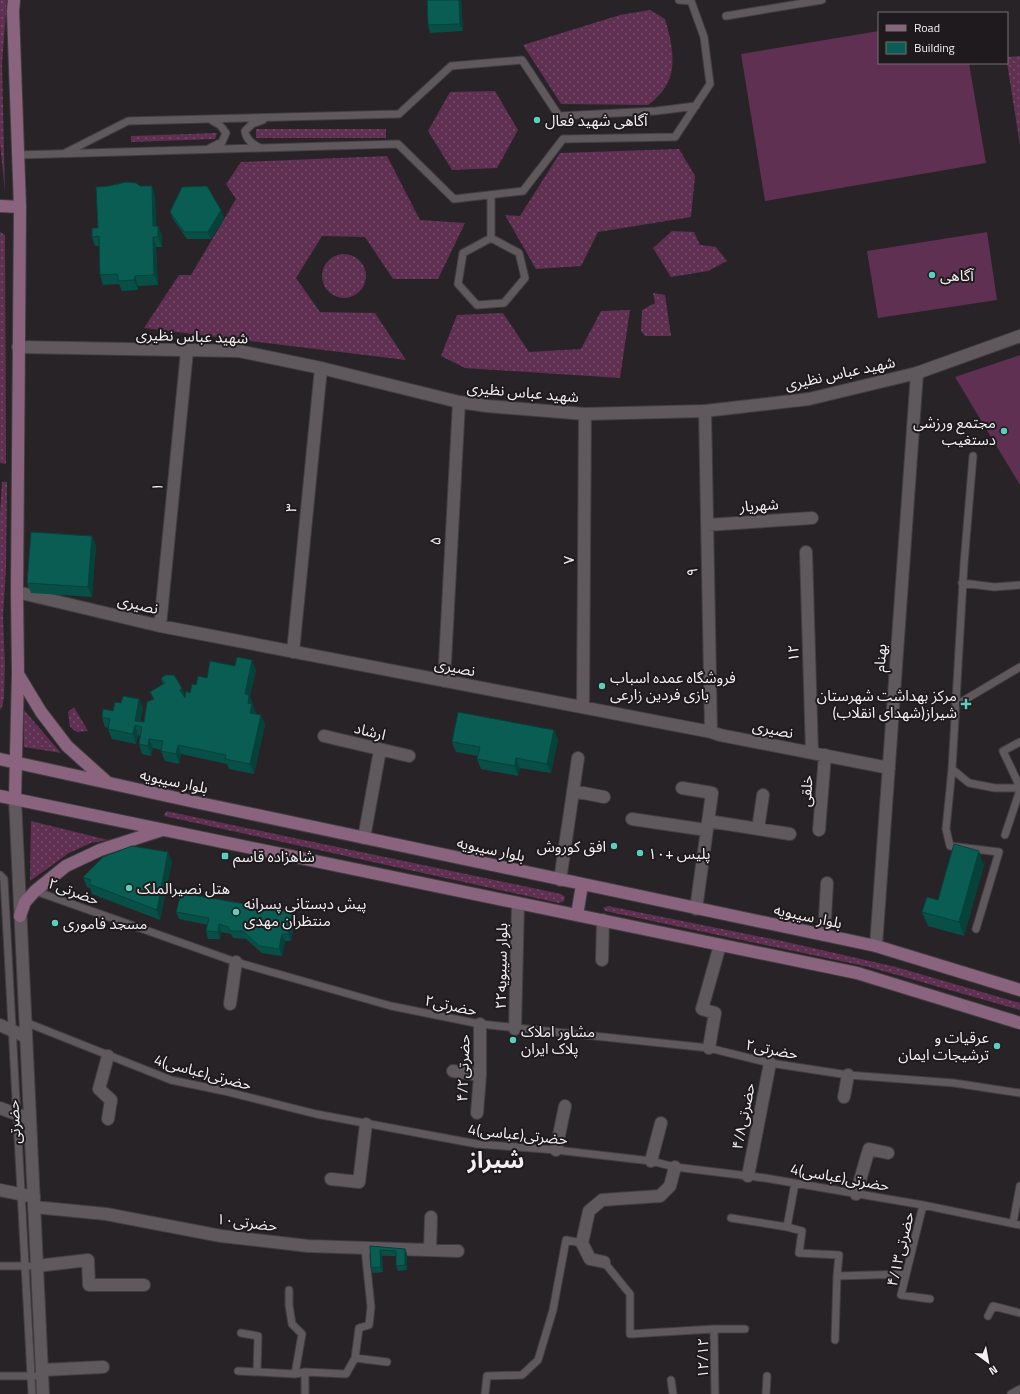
<svg xmlns="http://www.w3.org/2000/svg" width="1020" height="1394" viewBox="0 0 1020 1394" font-family="'Titillium Web','Noto Sans Arabic',sans-serif">
<style>
.grass{fill:url(#grass-dots)}
.pitch{fill:#5f3051}
.lines{fill:none;stroke-linecap:round;stroke-linejoin:round}
.service-casing{stroke:#433e41;stroke-width:9}
.minor-casing{stroke:#433e41;stroke-width:14}
.tertiary-casing{stroke:#433e41;stroke-width:14}
.secondary-casing{stroke:#433e41;stroke-width:14}
.service{stroke:#5f595d;stroke-width:7}
.minor{stroke:#5f595d;stroke-width:12}
.tertiary{stroke:#5f595d;stroke-width:12}
.secondary{stroke:#8a647f;stroke-width:12}
.wall{fill:#085047}
.shaded-wall{fill:#06413a}
.building{fill:#095d53;stroke:#06413a}
.poi-dot{fill:#5bcebc;stroke:#1e1a1d;stroke-width:1.5}
.labels{text-anchor:middle;dominant-baseline:central;stroke-width:4;stroke-linejoin:round;paint-order:stroke}
.poi-label{font-size:15px;fill:#f3f0f2;stroke:#1e1a1d;text-anchor:start}
.street-label{font-size:15px;fill:#f3f0f2;stroke:#1e1a1d}
.town-label{font-size:23px;font-weight:bold;fill:#f3f0f2;stroke:#1e1a1d}
</style>
<defs>
<pattern id="grass-dots" width="8" height="8" patternUnits="userSpaceOnUse"><rect width="8" height="8" fill="#5f3051"/><path d="M2 2h.1M6 6h.1" fill="none" stroke="#764e6a" stroke-width="1.8" stroke-linecap="round"/></pattern>
</defs>
<rect width="100%" height="100%" fill="#282326"/>
<path class="grass" d="M 0,0 L 7,0 L 2,64 L 5,192 L 0,143 Z
M 650,10 L 665,19 C 675,53 680,82 648,105 L 561,104 L 523,45 L 620,15 Z
M 1020,56 L 1020,145 L 1007,63 L 1007,57 Z
M 495,91 L 518,130 L 497,168 L 452,170 L 428,131 L 450,92 Z
M 256,129 L 386,129 L 386,138 L 256,138 Z
M 217,133 L 215,139 L 131,142 L 131,136 Z
M 679,149 L 695,176 L 691,217 L 598,232 L 581,266 L 536,269 L 505,215 L 520,216 L 560,153 Z
M 387,156 L 420,220 L 465,223 L 438,279 L 393,279 L 365,237 L 322,236 L 296,278 L 320,312 L 375,313 L 406,360 L 144,328 L 179,275 L 191,275 L 236,199 L 226,184 L 241,162 Z
M 672,231 L 694,232 L 700,245 L 716,247 L 727,261 L 708,271 L 671,277 L 653,248 Z
M 0,232 L 5,235 L 6,464 L 0,463 Z
M322 276a22 22 0 1 1 44 0a22 22 0 1 1-44 0Z
M 653,293 L 665,295 L 671,336 L 645,336 L 641,331 L 642,310 L 655,303 Z
M 630,310 L 620,378 L 465,368 L 441,356 L 457,315 L 503,313 L 529,352 L 581,349 L 601,311 Z
M 2,482 L 7,482 L 6,569 L 3,617 L 5,665 L 4,698 L 2,707 L 0,710 L 0,514 Z
M 74,707 L 88,731 L 77,732 L 70,727 L 68,712 Z
M 24,710 L 61,753 L 24,747 Z
M 166,811 L 561,894 L 565,897 L 564,901 L 559,903 L 164,816 Z
M 31,821 L 108,840 L 91,843 L 69,853 L 30,881 Z
M 608,906 L 782,941 L 896,967 L 1020,1003 L 1020,1010 L 869,967 L 605,911 L 603,908 Z"/>
<path class="pitch" d="M 879,31 L 879,63 L 969,63 L 986,163 L 765,201 L 741,54 Z
M 987,232 L 997,300 L 878,318 L 867,251 Z
M 1020,355 L 1020,485 L 955,377 Z"/>
<g class="lines">
<g class="service-casing">
<path id="service" d="M 726,16 L 822,0
M 210,148 L 222,142 L 226,133 L 220,125 L 211,120
M 260,148 C 253,144 246,140 245,131 L 252,124 L 263,120
M 65,153 L 128,121 L 399,114 L 451,66 L 522,60 L 559,116 L 656,111 L 696,106
M 18,155 L 398,144 L 454,199 L 523,191 L 563,139 L 675,137 L 710,84 L 704,37 L 691,1 L 679,0
M 491,195 L 491,238 L 463,253 L 458,284 L 477,305 L 504,303 L 525,278 L 519,253 L 491,238
M 973,456 L 964,564 L 952,769 L 946,829 L 950,846 L 999,852 L 976,929
M 962,583 L 994,587 L 1020,585
M 956,705 L 1020,667
M 1020,742 L 1003,751 L 1020,787
M 952,769 L 969,783 L 995,788 L 1020,788
M 1005,835 L 1020,790
M 0,875 L 4,879 L 32,1394
M 35,891 L 236,962 L 391,1006 L 480,1024 L 709,1048 L 770,1063 L 848,1075 L 954,1083 L 1020,1093
M 25,1022 L 171,1080 L 224,1091 L 316,1114 L 477,1144 L 556,1150 L 651,1161 L 675,1167 L 765,1178 L 923,1205 L 1020,1225
M 795,1183 L 787,1227 L 802,1231 L 799,1253 L 839,1255 L 837,1276
M 923,1205 L 901,1295 L 930,1299
M 731,1218 L 787,1227
M 1013,1223 L 1020,1186
M 604,1262 L 630,1294 L 630,1334 L 714,1329
M 0,1266 L 29,1266
M 289,1290 L 289,1305 L 292,1324 L 302,1334 L 295,1374
M 988,1316 L 993,1306 L 1020,1313
M 241,1333 L 258,1336 L 257,1372
M 835,1340 L 837,1276 L 906,1274
M 355,1358 L 387,1362
M 238,1371 L 295,1374 L 305,1372 L 346,1374 L 355,1358 L 359,1328 L 369,1325 L 371,1307 L 365,1249
M 305,1372 L 305,1394
M 0,1376 L 34,1376
M 671,1380 L 673,1394
M 485,1394 L 487,1376 L 522,1375 L 538,1360 L 553,1310 L 566,1240 L 582,1243
M 715,1394 L 714,1329 L 745,1329
M 766,1394 L 767,1376
M 1011,1394 L 1020,1389"/>
</g>
<g class="minor-casing">
<path id="minor" d="M 705,411 L 711,732
M 707,525 L 812,518
M 806,552 L 812,753
M 17,592 L 160,626 L 711,732 L 720,735 L 889,768
M 160,626 L 187,351
M 293,652 L 321,368
M 444,681 L 459,402
M 583,707 L 585,414
M 324,736 L 409,756
M 682,788 L 712,793 L 696,909
M 573,791 L 604,797
M 632,819 L 706,830
M 708,821 L 790,834
M 758,829 L 763,795
M 819,830 L 825,755
M 364,838 L 380,750
M 560,880 L 578,758
M 824,935 L 827,883
M 876,946 L 917,373
M 602,960 L 603,920
M 230,1004 L 236,962
M 0,1025 L 26,1037
M 515,1029 L 518,904
M 709,1048 L 715,1013 L 702,1009 L 720,945
M 453,1071 L 480,1075
M 844,1097 L 848,1075
M 0,1108 L 30,1119
M 477,1113 L 480,1075 L 480,1024
M 108,1119 L 111,1100 L 99,1089 L 108,1056
M 556,1150 L 565,1106
M 651,1161 L 661,1123
M 748,1176 L 770,1063
M 331,1179 L 359,1182 L 366,1124
M 0,1190 L 34,1197
M 856,1194 L 869,1149 L 888,1153
M 34,1207 L 106,1214 L 221,1236 L 308,1246 L 458,1251
M 430,1250 L 431,1217
M 604,1262 L 590,1259 L 582,1243 L 589,1211 L 602,1200 L 660,1196 L 670,1186 L 675,1167
M 37,1266 L 88,1260 L 89,1285 L 144,1285
M 42,1370 L 103,1367"/>
</g>
<g class="tertiary-casing">
<path id="tertiary" d="M 18,347 L 239,351 L 321,368 L 459,402 L 487,406 L 585,414 L 705,411 L 809,399 L 917,373 L 1020,336
M 15,799 L 43,1394"/>
</g>
<g class="secondary-casing">
<path id="secondary" d="M 14,0 L 13,11 L 20,207 L 17,592 L 18,674 L 15,799
M 0,206 L 20,207
M 18,674 L 41,712 L 67,746 L 107,782
M 0,759 L 195,802 L 876,946 L 1020,990
M 0,796 L 857,973 L 1020,1023
M 577,915 L 582,885
M 20,916 L 25,902 L 35,891 L 66,866 L 100,850 L 162,830"/>
</g>
<use href="#service" class="service"/>
<use href="#minor" class="minor"/>
<use href="#tertiary" class="tertiary"/>
<use href="#secondary" class="secondary"/>
</g>
<path class="wall" d="M 461,0 L 463,31 L 430,33 L 428,25 Z
M 140,186 L 152,186 L 155,196 L 156,226 L 158,226 L 162,235 L 162,247 L 156,247 L 158,285 L 138,286 L 138,290 L 122,291 L 119,284 L 103,285 L 100,275 L 99,246 L 95,246 L 92,237 L 98,228 Z
M 221,210 L 224,218 L 211,239 L 187,239 L 173,219 L 170,212 Z
M 92,536 L 96,546 L 92,597 L 31,593 L 27,583 Z
M 235,666 L 256,670 L 250,696 L 256,714 L 261,715 L 265,725 L 254,774 L 229,769 L 227,764 L 181,754 L 179,764 L 165,761 L 161,751 L 161,750 L 153,748 L 151,756 L 142,754 L 139,744 L 140,736 L 138,735 L 136,744 L 112,739 L 108,729 L 109,728 L 105,727 L 102,717 L 113,711 L 121,703 L 139,699 L 143,709 L 140,722 L 144,722 L 153,699 L 150,692 L 163,684 L 161,678 L 182,688 L 185,696 L 190,693 L 196,685 L 207,678 Z
M 554,730 L 558,740 L 551,773 L 520,768 L 518,776 L 481,769 L 477,759 L 478,756 L 456,752 L 452,742 Z
M 172,862 L 160,920 L 92,894 L 90,888 L 87,887 L 83,877 Z
M 984,865 L 964,936 L 928,926 L 922,912 Z
M 176,912 L 292,912 L 295,919 L 291,941 L 285,941 L 282,956 L 262,953 L 246,939 L 233,938 L 231,934 L 221,932 L 220,939 L 208,939 L 206,931 L 208,925 L 179,919 Z
M 370,1246 L 405,1249 L 407,1254 L 407,1270 L 398,1271 L 396,1266 L 396,1256 L 382,1255 L 383,1272 L 373,1273 L 371,1268 Z"/>
<path class="shaded-wall" d="M 459,0 L 461,0 L 463,31 L 460,24 Z
M 152,186 L 155,196 L 157,236 L 153,226 Z
M 221,210 L 224,218 L 211,239 L 208,232 Z
M 158,226 L 162,235 L 162,247 L 158,237 Z
M 153,237 L 156,247 L 158,285 L 154,275 Z
M 135,276 L 138,286 L 138,290 L 134,280 Z
M 92,536 L 96,546 L 92,597 L 88,587 Z
M 252,660 L 256,670 L 250,696 L 256,713 L 254,723 L 245,694 Z
M 182,688 L 186,698 L 183,700 L 180,690 Z
M 139,699 L 143,709 L 139,726 L 135,721 Z
M 261,715 L 265,725 L 254,774 L 250,764 Z
M 135,725 L 138,735 L 136,744 L 133,734 Z
M 554,730 L 558,740 L 551,773 L 547,764 Z
M 149,739 L 153,748 L 151,756 L 148,746 Z
M 178,745 L 181,754 L 179,764 L 176,754 Z
M 516,758 L 520,768 L 518,776 L 515,766 Z
M 979,851 L 984,865 L 964,936 L 959,922 Z
M 168,852 L 172,862 L 160,920 L 157,910 Z
M 292,912 L 295,919 L 291,941 L 288,934 Z
M 219,924 L 221,932 L 220,939 L 218,932 Z
M 282,934 L 285,941 L 282,956 L 279,949 Z
M 405,1249 L 407,1254 L 407,1270 L 405,1265 Z
M 380,1250 L 382,1255 L 383,1272 L 381,1267 Z"/>
<path class="building" d="M 427,0 L 459,0 L 460,24 L 428,25 Z
M 126,182 L 136,183 L 140,186 L 152,186 L 153,226 L 158,226 L 158,237 L 153,237 L 154,275 L 135,276 L 134,280 L 118,281 L 118,274 L 100,275 L 99,236 L 92,237 L 92,228 L 98,228 L 96,187 L 109,186 Z
M 207,186 L 221,210 L 208,232 L 184,232 L 170,212 L 182,187 Z
M 31,532 L 92,536 L 88,587 L 27,583 Z
M 237,657 L 252,660 L 245,694 L 249,695 L 248,703 L 252,704 L 250,713 L 261,715 L 250,764 L 225,759 L 226,755 L 178,745 L 176,754 L 161,751 L 163,741 L 149,739 L 148,746 L 139,744 L 142,727 L 135,725 L 133,734 L 108,729 L 110,719 L 102,717 L 103,709 L 113,711 L 115,702 L 121,703 L 123,696 L 139,699 L 135,721 L 144,722 L 147,702 L 154,699 L 150,692 L 165,683 L 161,678 L 166,675 L 174,675 L 182,688 L 180,690 L 185,698 L 186,691 L 190,693 L 192,684 L 196,685 L 198,676 L 207,678 L 210,661 L 235,666 Z
M 458,712 L 554,730 L 547,764 L 516,758 L 515,766 L 477,759 L 480,747 L 452,742 Z
M 954,844 L 979,851 L 959,922 L 922,912 L 927,897 L 938,900 Z
M 132,846 L 168,852 L 157,910 L 89,884 L 91,880 L 83,877 L 103,857 Z
M 181,893 L 292,912 L 288,934 L 282,934 L 279,949 L 259,946 L 243,931 L 230,931 L 228,927 L 219,924 L 218,932 L 206,931 L 209,918 L 176,912 Z
M 370,1246 L 405,1249 L 405,1265 L 396,1266 L 396,1251 L 380,1250 L 381,1267 L 371,1268 Z"/>
<g class="poi-dot">
<circle cx="537" cy="120" r="4"/>
<circle cx="932" cy="275" r="4"/>
<circle cx="1004" cy="431" r="4"/>
<circle cx="602" cy="686" r="4"/>
<path d="M964 698h4v4h4v4h-4v4h-4v-4h-4v-4h4z"/>
<circle cx="614" cy="846" r="4"/>
<circle cx="640" cy="853" r="4"/>
<rect x="221" y="852" width="8" height="8" rx="2"/>
<circle cx="129" cy="888" r="4"/>
<circle cx="236" cy="912" r="4"/>
<circle cx="55" cy="923" r="4"/>
<circle cx="513" cy="1040" r="4"/>
<circle cx="997" cy="1046" r="4"/>
</g>
<g class="labels">
<g class="poi-label">
<text x="545" y="120">آگاهی شهید فعال</text>
<text x="940" y="275">آگاهی</text>
<text x="996" y="422" text-anchor="end">مجتمع ورزشی<tspan x="996" dy="17">دستغیب</tspan></text>
<text x="610" y="677">فروشگاه عمده اسباب<tspan x="610" dy="17">بازی فردین زارعی</tspan></text>
<text x="957" y="695" text-anchor="end">مرکز بهداشت شهرستان<tspan x="957" dy="17">شیراز(شهدای انقلاب)</tspan></text>
<text x="606" y="846" text-anchor="end">افق کوروش</text>
<text x="648" y="853">پلیس +۱۰</text>
<text x="233" y="856">شاهزاده قاسم</text>
<text x="137" y="888">هتل نصیرالملک</text>
<text x="244" y="903">پیش دبستانی پسرانه<tspan x="244" dy="17">منتظران مهدی</tspan></text>
<text x="63" y="923">مسجد فاموری</text>
<text x="521" y="1031">مشاور املاک<tspan x="521" dy="17">پلاک ایران</tspan></text>
<text x="989" y="1037" text-anchor="end">عرقیات و<tspan x="989" dy="17">ترشیجات ایمان</tspan></text>
</g>
<g class="street-label">
<text transform="translate(192 336) rotate(2)">شهید عباس نظیری</text>
<text transform="translate(840 373) rotate(-12)">شهید عباس نظیری</text>
<text transform="translate(523 392) rotate(5)">شهید عباس نظیری</text>
<text transform="translate(157 487) rotate(-84)">۱</text>
<text transform="translate(759 505) rotate(-4)">شهریار</text>
<text transform="translate(291 508) rotate(-84)">۳</text>
<text transform="translate(435 541) rotate(-87)">۵</text>
<text transform="translate(568 560) rotate(-90)">۷</text>
<text transform="translate(692 572) rotate(-91)">۹</text>
<text transform="translate(138 604) rotate(13)">نصیری</text>
<text transform="translate(793 653) rotate(-92)">۱۲</text>
<text transform="translate(880 658) rotate(-86)">بهنام</text>
<text transform="translate(455 667) rotate(11)">نصیری</text>
<text transform="translate(773 729) rotate(11)">نصیری</text>
<text transform="translate(370 731) rotate(14)">ارشاد</text>
<text transform="translate(174 781) rotate(12)">بلوار سیبویه</text>
<text transform="translate(806 791) rotate(-86)">خلقی</text>
<text transform="translate(491 849) rotate(12)">بلوار سیبویه</text>
<text transform="translate(74 891) rotate(20)">حضرتی۲</text>
<text transform="translate(808 916) rotate(12)">بلوار سیبویه</text>
<text transform="translate(501 966) rotate(-89)">بلوار سیبویه۲۲</text>
<text transform="translate(451 1005) rotate(12)">حضرتی۲</text>
<text transform="translate(772 1049) rotate(11)">حضرتی۲</text>
<text transform="translate(463 1068) rotate(-88)">حضرتی۴/۲</text>
<text transform="translate(203 1072) rotate(15)">4حضرتی(عباسی)</text>
<text transform="translate(743 1116) rotate(-79)">حضرتی۴/۸</text>
<text transform="translate(14 1122) rotate(-93)">حضرتی</text>
<text transform="translate(518 1134) rotate(6)">4حضرتی(عباسی)</text>
<text transform="translate(840 1177) rotate(10)">4حضرتی(عباسی)</text>
<text transform="translate(247 1222) rotate(7)">حضرتی۱۰</text>
<text transform="translate(900 1249) rotate(-77)">حضرتی۴/۱۳</text>
<text transform="translate(702 1358) rotate(-90)">۱۲/۱۲</text>
</g>
<g class="town-label">
<text x="496" y="1159">شیراز</text>
</g>
</g>
<rect x="878" y="12" width="130" height="52" fill="#1e1a1d" stroke="#737072"/>
<rect x="886" y="25" width="20" height="6" fill="#8a647f" stroke="#737072"/>
<text x="914" y="32" font-size="12" fill="#f3f0f2">Road</text>
<rect x="886" y="42" width="20" height="12" fill="#095d53" stroke="#737072"/>
<text x="914" y="52" font-size="12" fill="#f3f0f2">Building</text>
<g transform="translate(988 1362) rotate(148)" stroke="#1e1a1d" stroke-width="3" paint-order="stroke">
<path d="M0-3L7 15L0 10L-7 15Z" fill="#f3f0f2"/>
<text y="-6" font-size="11" font-weight="bold" text-anchor="middle" fill="#f3f0f2">N</text>
</g>
</svg>
